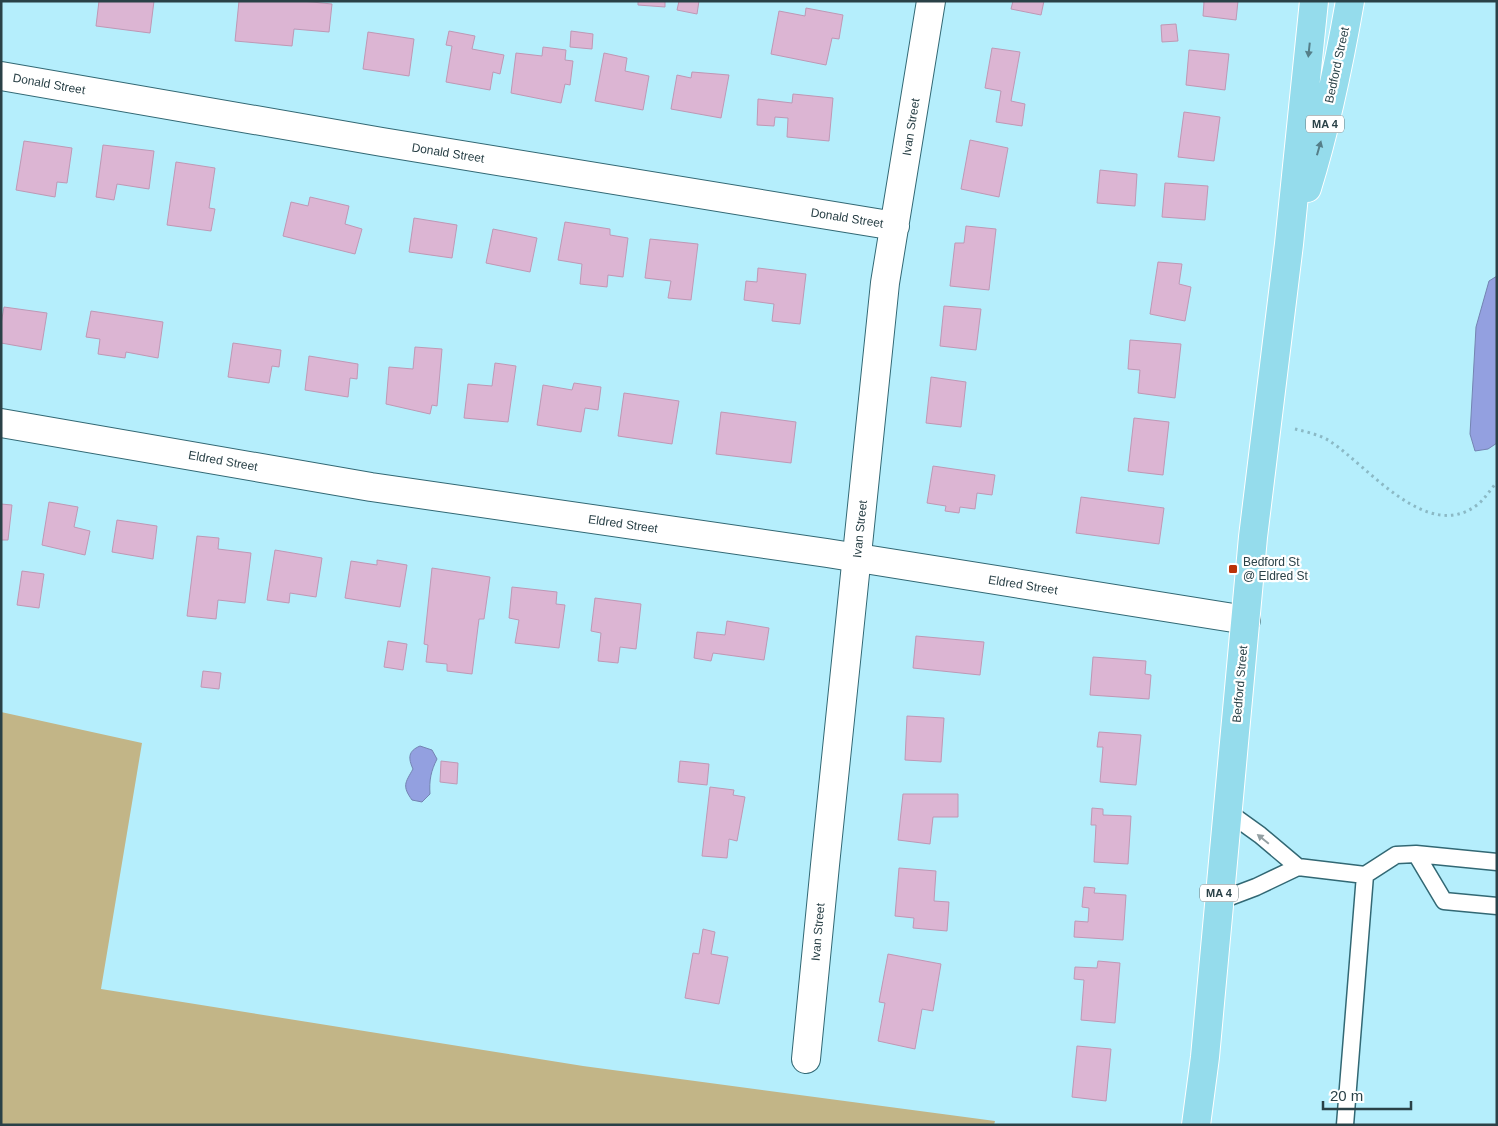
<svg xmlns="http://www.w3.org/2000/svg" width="1498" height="1126" viewBox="0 0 1498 1126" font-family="Arial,sans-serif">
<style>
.green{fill:#c2b587}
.water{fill:#93a0e0;stroke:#7484b2}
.building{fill:#dcb5d3;stroke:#be98b5}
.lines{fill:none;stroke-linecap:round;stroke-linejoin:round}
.service-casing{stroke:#326874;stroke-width:19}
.minor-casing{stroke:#326874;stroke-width:30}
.tertiary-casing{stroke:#326874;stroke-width:30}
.primary-casing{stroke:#fff;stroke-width:30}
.path{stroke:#8bb9c5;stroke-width:3;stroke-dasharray:2.5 4;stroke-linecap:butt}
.service{stroke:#fff;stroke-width:16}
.minor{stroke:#fff;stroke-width:28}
.tertiary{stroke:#fff;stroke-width:28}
.primary{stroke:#95dcec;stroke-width:28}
.oneway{fill:#557f89}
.oneway2{fill:#94a0a3}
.poi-dot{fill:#bb3208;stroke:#fff;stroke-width:2}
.labels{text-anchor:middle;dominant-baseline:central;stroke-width:4.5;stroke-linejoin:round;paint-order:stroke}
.shield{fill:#fff;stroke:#6a7a7e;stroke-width:1}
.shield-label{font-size:11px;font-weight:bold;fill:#2a4147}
.street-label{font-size:12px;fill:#2a4147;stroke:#fff}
.poi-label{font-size:12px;fill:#2a4147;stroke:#fff;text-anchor:start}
</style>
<rect width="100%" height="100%" fill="#b5eefc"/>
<path class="green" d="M 1,712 L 142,743 L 101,989 L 583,1066 L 995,1121 L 994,1125 L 1,1125 Z"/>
<path class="water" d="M 1497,276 L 1497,443 L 1488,449 L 1475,451 L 1470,434 L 1476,327 L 1489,281 Z
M 420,746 L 432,750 L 437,759 C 431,771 429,780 430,794 L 422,802 L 412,800 C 402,786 405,783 413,769 C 408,758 408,751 420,746 Z"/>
<path class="building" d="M 99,1 L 154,1 L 150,33 L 96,26 Z
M 239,1 L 302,1 L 332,4 L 329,32 L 294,29 L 292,46 L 235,41 Z
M 638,1 L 665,1 L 665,7 L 638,5 Z
M 679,1 L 699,1 L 697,14 L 677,10 Z
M 1013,1 L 1044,1 L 1041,15 L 1011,9 Z
M 1200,1 L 1238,1 L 1236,20 L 1203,16 L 1204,2 Z
M 806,8 L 843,15 L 839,39 L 832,38 L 826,65 L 771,54 L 779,11 L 805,16 Z
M 1176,24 L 1178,41 L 1162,42 L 1161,25 Z
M 449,31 L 475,36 L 472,49 L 504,55 L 500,74 L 493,72 L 490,90 L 446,82 L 452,46 L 446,45 Z
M 571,31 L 593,34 L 592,49 L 570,47 Z
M 368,32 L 414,39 L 409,76 L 363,69 Z
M 543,47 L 566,50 L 565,60 L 573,61 L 570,85 L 565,84 L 561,103 L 511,93 L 516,53 L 542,56 Z
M 992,48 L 1020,52 L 1011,101 L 1025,104 L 1022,126 L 996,122 L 1001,91 L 985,88 Z
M 1189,50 L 1229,54 L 1225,90 L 1186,85 Z
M 604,53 L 627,58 L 625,71 L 649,76 L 643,110 L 595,101 Z
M 692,72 L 729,75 L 721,118 L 671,109 L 677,75 L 691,78 Z
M 793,94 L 833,98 L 829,141 L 787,137 L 788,118 L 775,117 L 774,126 L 757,125 L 758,99 L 792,103 Z
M 1184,112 L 1220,117 L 1214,161 L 1178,157 Z
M 970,140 L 1008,148 L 999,197 L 961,189 Z
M 24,141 L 72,148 L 67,183 L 57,182 L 55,197 L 16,190 Z
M 103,145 L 154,151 L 149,189 L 117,184 L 114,200 L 96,197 Z
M 176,162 L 215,168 L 209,208 L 215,209 L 211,231 L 167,225 Z
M 1100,170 L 1137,174 L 1135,206 L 1097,203 Z
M 1165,183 L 1208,186 L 1205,220 L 1162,217 Z
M 310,197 L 349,206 L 345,224 L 362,229 L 355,254 L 283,236 L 291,202 L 308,206 Z
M 414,218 L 457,225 L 452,258 L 409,252 Z
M 565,222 L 610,229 L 610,235 L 628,238 L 623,277 L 608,275 L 607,287 L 580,284 L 582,264 L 558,260 Z
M 966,226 L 996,229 L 989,290 L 950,286 L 955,243 L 964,243 Z
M 493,229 L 537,238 L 530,272 L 486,263 Z
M 650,239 L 698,244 L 691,300 L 668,298 L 671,281 L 645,278 Z
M 1158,262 L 1182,264 L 1179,284 L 1191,287 L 1185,321 L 1150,314 Z
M 758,268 L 806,274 L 800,324 L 772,321 L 774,304 L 744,300 L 746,281 L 757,282 Z
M 944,306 L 981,309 L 976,350 L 940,346 Z
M 4,307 L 47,313 L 41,350 L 1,343 L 1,324 Z
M 91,311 L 163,322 L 158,358 L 126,352 L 125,358 L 98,354 L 100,339 L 86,337 Z
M 1130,340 L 1181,344 L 1175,398 L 1138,393 L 1140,370 L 1128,369 Z
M 233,343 L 281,350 L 279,367 L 272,366 L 269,383 L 228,377 Z
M 415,347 L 442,349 L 437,406 L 432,405 L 430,414 L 386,404 L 389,367 L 413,369 Z
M 309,356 L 358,364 L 357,379 L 350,378 L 348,397 L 305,390 Z
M 495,363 L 516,366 L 508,422 L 464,418 L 468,384 L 492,386 Z
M 931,377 L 966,382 L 961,427 L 926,423 Z
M 574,383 L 601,387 L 598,410 L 585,408 L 581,432 L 537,425 L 543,385 L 572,390 Z
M 624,393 L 679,401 L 672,444 L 618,436 Z
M 721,412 L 796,422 L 791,463 L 716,454 Z
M 1134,418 L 1169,422 L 1163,475 L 1128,471 Z
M 933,466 L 995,475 L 992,495 L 977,493 L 975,509 L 960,507 L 959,513 L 945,511 L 946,506 L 927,503 Z
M 1081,497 L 1164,508 L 1159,544 L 1076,533 Z
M 49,502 L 78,507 L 74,527 L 90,531 L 85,555 L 42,545 Z
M 1,504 L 12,505 L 8,540 L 1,540 Z
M 117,520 L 157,526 L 153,559 L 112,552 Z
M 197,536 L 219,538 L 218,549 L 251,553 L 245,603 L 218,600 L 216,619 L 187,616 Z
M 275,550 L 322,558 L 316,597 L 290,593 L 289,603 L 267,600 Z
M 377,560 L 407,565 L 400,607 L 345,598 L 351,561 L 377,565 Z
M 432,568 L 490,577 L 484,619 L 479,619 L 472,674 L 447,671 L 447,664 L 426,662 L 428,645 L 424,644 Z
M 22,571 L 44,574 L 39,608 L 17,605 Z
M 512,587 L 557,592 L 556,604 L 565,605 L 559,648 L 515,643 L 519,620 L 509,618 Z
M 595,598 L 641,604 L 636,649 L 620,647 L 618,663 L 598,661 L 601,633 L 591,631 Z
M 727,621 L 769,628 L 764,660 L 713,653 L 711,661 L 694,658 L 697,632 L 725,635 Z
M 916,636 L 984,642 L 980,675 L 913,668 Z
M 388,641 L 407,644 L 403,670 L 384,667 Z
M 1093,657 L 1146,661 L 1145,674 L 1151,675 L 1149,699 L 1090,695 Z
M 203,671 L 221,673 L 219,689 L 201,687 Z
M 907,716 L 944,718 L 941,762 L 905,760 Z
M 1099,732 L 1141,735 L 1136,785 L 1100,782 L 1103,747 L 1097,747 Z
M 441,761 L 458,763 L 457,784 L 440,782 Z
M 680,761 L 709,764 L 707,785 L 678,782 Z
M 710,787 L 734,790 L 733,795 L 745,797 L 737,841 L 729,839 L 727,858 L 702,856 Z
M 903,794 L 958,794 L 958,817 L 933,817 L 930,844 L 898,840 Z
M 1092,808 L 1103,809 L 1103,815 L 1131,816 L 1128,864 L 1094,862 L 1096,825 L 1091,825 Z
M 899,868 L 936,871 L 934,901 L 949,902 L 947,931 L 913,928 L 914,918 L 895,916 Z
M 1084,887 L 1095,888 L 1094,893 L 1126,895 L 1123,940 L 1074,937 L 1075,921 L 1088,922 L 1089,908 L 1082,907 Z
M 703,929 L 715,932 L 711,954 L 728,957 L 719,1004 L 685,998 L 693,953 L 699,954 Z
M 888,954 L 941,964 L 933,1011 L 922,1009 L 915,1049 L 878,1041 L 885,1003 L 879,1002 Z
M 1098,961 L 1120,963 L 1115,1023 L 1081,1020 L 1084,980 L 1074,979 L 1075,967 L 1097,968 Z
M 1077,1046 L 1111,1049 L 1106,1101 L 1072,1097 Z"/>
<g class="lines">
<g class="service-casing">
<path id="service" d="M 1228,812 L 1260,835 L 1298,867
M 1416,854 L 1444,901 L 1497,906
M 1219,901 L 1256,887 L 1298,867 L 1365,875
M 1345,1125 L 1365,875 L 1396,855 L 1416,854 L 1497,862"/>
</g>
<g class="minor-casing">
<path id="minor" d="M 1,76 L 382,142 L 895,226
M 806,1059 L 825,865 L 885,283 L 931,1"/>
</g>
<g class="tertiary-casing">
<path id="tertiary" d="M 1,423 L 371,487 L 827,553 L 1246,620"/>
</g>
<g class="primary-casing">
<path id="primary" d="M 1307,188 C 1326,127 1339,64 1350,1
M 1196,1125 L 1205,1057 L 1253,537 L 1289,244 L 1314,1"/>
</g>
<path class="path" d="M 1295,429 C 1307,432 1321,435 1331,442 C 1369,467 1427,543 1477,505 C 1484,500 1490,490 1497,482"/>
<use href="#service" class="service"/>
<use href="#minor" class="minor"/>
<use href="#tertiary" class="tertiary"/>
<use href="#primary" class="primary"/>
</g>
<defs><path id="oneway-solid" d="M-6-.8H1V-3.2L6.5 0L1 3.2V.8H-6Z" transform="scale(1.25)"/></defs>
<g class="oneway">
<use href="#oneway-solid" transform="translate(1309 50) rotate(96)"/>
<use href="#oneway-solid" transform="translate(1319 148) rotate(-74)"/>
</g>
<use class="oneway2" href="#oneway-solid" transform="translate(1263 839) rotate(-141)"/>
<rect class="poi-dot" x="1228" y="564" width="10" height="10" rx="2.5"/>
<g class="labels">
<g class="shield">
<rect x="1306" y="115.5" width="38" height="17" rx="4"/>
<rect x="1200" y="884.5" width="38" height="17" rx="4"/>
</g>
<g class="shield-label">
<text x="1325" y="124">MA 4</text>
<text x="1219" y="893">MA 4</text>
</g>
<g class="street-label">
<text transform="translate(1337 65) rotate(-78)">Bedford Street</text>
<text transform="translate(49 84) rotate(10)">Donald Street</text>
<text transform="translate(911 127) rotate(-81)">Ivan Street</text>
<text transform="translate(448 153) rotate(9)">Donald Street</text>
<text transform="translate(847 218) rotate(9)">Donald Street</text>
<text transform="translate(223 461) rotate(10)">Eldred Street</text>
<text transform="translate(623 524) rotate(8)">Eldred Street</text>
<text transform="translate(860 529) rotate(-84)">Ivan Street</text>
<text transform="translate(1023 585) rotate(9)">Eldred Street</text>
<text transform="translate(1240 684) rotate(-85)">Bedford Street</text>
<text transform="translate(818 932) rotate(-85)">Ivan Street</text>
</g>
<g class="poi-label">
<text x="1243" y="562">Bedford St<tspan x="1243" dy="14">@ Eldred St</tspan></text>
</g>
</g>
<rect width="1498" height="1126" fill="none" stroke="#2a4147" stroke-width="5"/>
<path d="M1323 1101v8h88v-8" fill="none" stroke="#2a4147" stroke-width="2.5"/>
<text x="1330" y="1101" font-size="15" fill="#2a4147" stroke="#ffffff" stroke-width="4" paint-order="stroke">20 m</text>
</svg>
